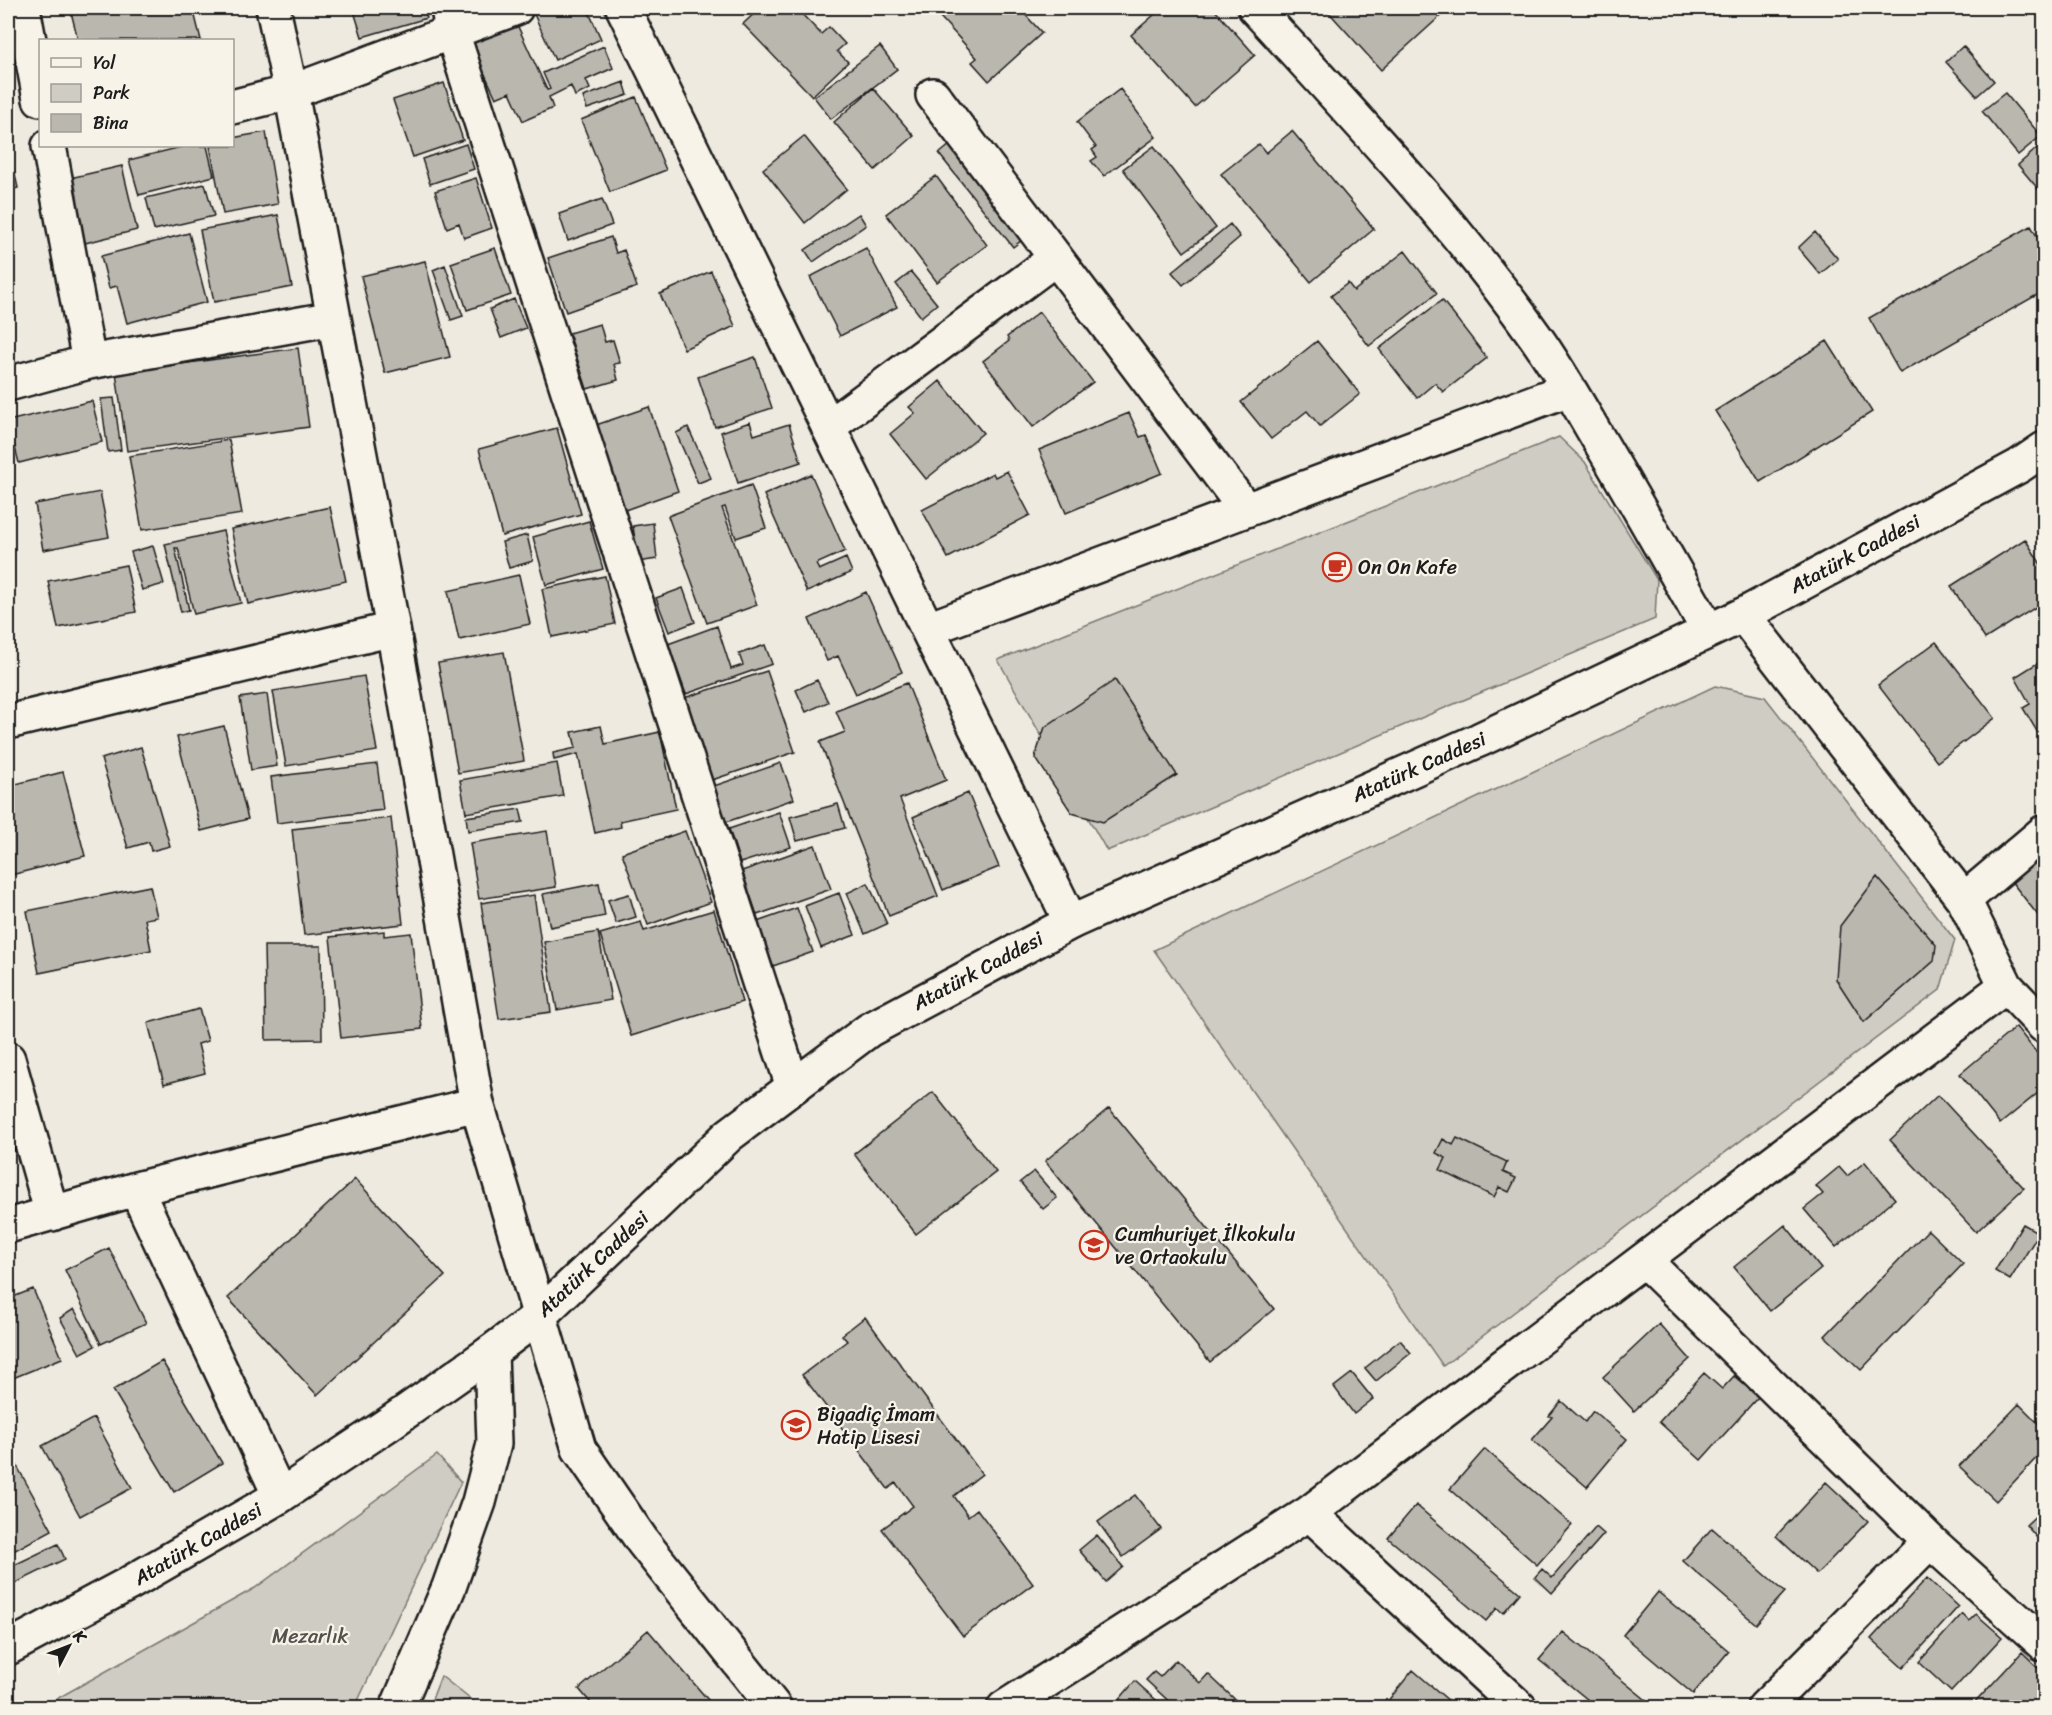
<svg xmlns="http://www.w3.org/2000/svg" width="2052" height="1715" viewBox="0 0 2052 1715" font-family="Sriracha,sans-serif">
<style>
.green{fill:#cfccc3;stroke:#767470;stroke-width:1.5}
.building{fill:#bab7af;stroke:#1c1c1c;stroke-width:1.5}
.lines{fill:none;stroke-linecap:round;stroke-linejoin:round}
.minor-casing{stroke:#1c1c1c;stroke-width:38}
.major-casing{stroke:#1c1c1c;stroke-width:38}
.minor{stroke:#f7f3e8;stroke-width:33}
.major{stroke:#f7f3e8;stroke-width:33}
.labels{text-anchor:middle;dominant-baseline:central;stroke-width:4.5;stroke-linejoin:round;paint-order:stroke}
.street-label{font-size:20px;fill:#1c1c1c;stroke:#f7f3e8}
.poi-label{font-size:20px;fill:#1c1c1c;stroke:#f7f3e8;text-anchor:start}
.park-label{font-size:20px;fill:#52514e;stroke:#f7f3e8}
</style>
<rect width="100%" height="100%" fill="#eeeae0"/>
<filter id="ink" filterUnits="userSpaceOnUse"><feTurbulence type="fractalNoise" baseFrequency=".0167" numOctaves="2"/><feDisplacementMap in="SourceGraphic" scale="12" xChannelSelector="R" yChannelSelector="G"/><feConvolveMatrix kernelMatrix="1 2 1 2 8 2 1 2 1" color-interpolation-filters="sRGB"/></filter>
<g filter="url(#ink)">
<path class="green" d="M 1559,437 L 1585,462 L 1657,580 L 1655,619 L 1107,851 L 998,660 Z
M 1715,686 L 1765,697 L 1955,940 L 1940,990 L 1443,1366 L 1154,950 Z
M 437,1455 L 461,1482 L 355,1707 L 42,1707 L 255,1588 Z
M 441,1676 L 480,1707 L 429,1707 Z"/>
<path class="building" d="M 70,8 L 193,8 L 201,40 L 78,40 Z
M 353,8 L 424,8 L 427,18 L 362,37 Z
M 538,8 L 587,8 L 601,39 L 555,60 L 532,10 Z
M 760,8 L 796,8 L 821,34 L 829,27 L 845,44 L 837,51 L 848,62 L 812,96 L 743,24 Z
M 932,8 L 1019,8 L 1042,33 L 989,81 L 972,62 L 977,58 Z
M 1162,8 L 1213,8 L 1255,55 L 1195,107 L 1131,35 Z
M 1325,8 L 1443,8 L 1446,11 L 1381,70 Z
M 514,18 L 547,90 L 550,89 L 543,73 L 604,46 L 613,68 L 586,80 L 590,89 L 575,96 L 571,86 L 549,97 L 553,108 L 523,121 L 510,92 L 496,98 L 468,38 Z
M 880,46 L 897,69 L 831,119 L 814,97 Z
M 1963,46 L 1994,81 L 1977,96 L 1946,62 Z
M 624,82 L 628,95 L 587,109 L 583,97 Z
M 444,83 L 463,140 L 413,157 L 393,100 Z
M 873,88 L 914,136 L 875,170 L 834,122 Z
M 1120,89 L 1156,137 L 1104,176 L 1091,161 L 1097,157 L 1092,150 L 1096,147 L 1077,122 Z
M 2005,93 L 2041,136 L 2018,155 L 1982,111 Z
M 636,97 L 666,170 L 610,192 L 581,120 Z
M 1292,131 L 1374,229 L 1311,282 L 1221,174 L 1259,144 L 1266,153 Z
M 266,132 L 278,204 L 223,214 L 210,146 L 232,146 L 232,138 Z
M 804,136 L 847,189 L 805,223 L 763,169 Z
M 957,139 L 1031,233 L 1013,247 L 939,154 Z
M 2044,142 L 2044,186 L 2039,190 L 2018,165 Z
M 8,143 L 18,188 L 8,191 Z
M 466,144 L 474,169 L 430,184 L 422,159 Z
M 185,146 L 207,146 L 214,176 L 139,195 L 129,160 Z
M 1154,146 L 1216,228 L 1184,252 L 1123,169 Z
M 122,166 L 137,230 L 73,246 L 57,181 Z
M 936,176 L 987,245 L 937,282 L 886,214 Z
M 476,178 L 492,228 L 464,238 L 459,223 L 447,228 L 435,191 Z
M 205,184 L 214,216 L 154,230 L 146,198 Z
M 602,199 L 612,225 L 568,241 L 559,214 Z
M 859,214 L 866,225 L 813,262 L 805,250 Z
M 278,215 L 292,287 L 214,302 L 200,230 Z
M 1230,224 L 1240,237 L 1183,285 L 1172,272 Z
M 2031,226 L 2044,248 L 2044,291 L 1900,373 L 1869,318 Z
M 1815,232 L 1838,259 L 1820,274 L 1798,248 Z
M 189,233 L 207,302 L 127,323 L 117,286 L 109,288 L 101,256 Z
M 611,237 L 616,253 L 624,250 L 637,287 L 566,312 L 548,258 Z
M 495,248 L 511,295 L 467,310 L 451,263 Z
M 866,248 L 897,307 L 840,336 L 810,277 Z
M 1405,251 L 1437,293 L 1369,346 L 1331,296 L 1348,283 L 1354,291 Z
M 425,261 L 450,357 L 385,373 L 361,276 Z
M 445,265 L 463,316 L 451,320 L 433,270 Z
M 711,271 L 735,326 L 684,349 L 660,294 Z
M 911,272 L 937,304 L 921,317 L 896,284 Z
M 514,299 L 526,328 L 501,338 L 490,309 Z
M 1442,300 L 1487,358 L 1443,392 L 1435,383 L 1417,398 L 1379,349 Z
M 1039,312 L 1093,382 L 1033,427 L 983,361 L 1009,341 L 1007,337 Z
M 600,324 L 605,342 L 613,340 L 620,363 L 614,364 L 618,380 L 587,389 L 569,333 Z
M 1317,341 L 1360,394 L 1320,426 L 1307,411 L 1271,439 L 1241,402 Z
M 1827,341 L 1872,412 L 1760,482 L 1715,411 Z
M 298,348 L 309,427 L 127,451 L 116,373 Z
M 755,357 L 772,408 L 715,427 L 698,377 Z
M 940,381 L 983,433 L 926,479 L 890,434 L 915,413 L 909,407 Z
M 114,398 L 121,450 L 108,452 L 101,399 Z
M 92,401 L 102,442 L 19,463 L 8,421 Z
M 649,407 L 678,491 L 625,510 L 596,425 Z
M 1129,413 L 1140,437 L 1146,435 L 1162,473 L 1066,513 L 1039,450 Z
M 750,422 L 754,435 L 789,424 L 801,462 L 738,483 L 721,432 Z
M 688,427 L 711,478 L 698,483 L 676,433 Z
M 557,428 L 581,514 L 502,536 L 479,449 Z
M 229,440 L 242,514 L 142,530 L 129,456 Z
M 1007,471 L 1030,515 L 948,558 L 922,510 L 993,473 L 995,477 Z
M 811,474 L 845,551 L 816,564 L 819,570 L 846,558 L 852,572 L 807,592 L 764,495 Z
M 751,485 L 766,528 L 736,538 L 725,507 L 722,508 L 757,605 L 707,623 L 668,516 Z
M 100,492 L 109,537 L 43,550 L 35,504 Z
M 330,507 L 346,581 L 248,604 L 231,529 Z
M 589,521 L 603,569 L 546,585 L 533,537 Z
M 653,523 L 657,559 L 638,562 L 633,526 Z
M 223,531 L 241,603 L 194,614 L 178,548 L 175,548 L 189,610 L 181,612 L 165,544 Z
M 527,535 L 533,561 L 509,568 L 502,542 Z
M 2025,539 L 2044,569 L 2044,602 L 1985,639 L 1951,586 Z
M 153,546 L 164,584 L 142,590 L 131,552 Z
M 126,565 L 136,612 L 58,628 L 48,581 Z
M 519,575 L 530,624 L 459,640 L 448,591 Z
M 605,576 L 615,624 L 552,637 L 542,589 Z
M 683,588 L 695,622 L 669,632 L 656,598 Z
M 866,592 L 902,672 L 856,694 L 838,656 L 827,661 L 809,619 Z
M 717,626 L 731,669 L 743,665 L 739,654 L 765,645 L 772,664 L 686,694 L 668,644 Z
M 1936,642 L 1995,718 L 1937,762 L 1878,685 Z
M 504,652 L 524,761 L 458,773 L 438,663 Z
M 2044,659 L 2044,743 L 2023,708 L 2030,704 L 2015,677 Z
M 767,671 L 795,752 L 712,780 L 684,698 Z
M 364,676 L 377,751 L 286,766 L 273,691 Z
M 817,680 L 828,702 L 806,712 L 796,690 Z
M 1115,680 L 1177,775 L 1103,822 L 1072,813 L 1035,757 L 1045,727 Z
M 907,683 L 946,780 L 900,799 L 938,896 L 889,916 L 820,742 L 845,732 L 836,711 Z
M 267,694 L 277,766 L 251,770 L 240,698 Z
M 224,726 L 248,819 L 201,831 L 177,737 Z
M 601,726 L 605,744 L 660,732 L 676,809 L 620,821 L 621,827 L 595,833 L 578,754 L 554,760 L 553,753 L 576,748 L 572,732 Z
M 141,747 L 170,846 L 151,851 L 149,842 L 128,848 L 101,759 Z
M 557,763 L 563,796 L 466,813 L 460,780 Z
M 781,763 L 794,799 L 726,822 L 714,786 Z
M 377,764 L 383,810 L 277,823 L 271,777 Z
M 63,772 L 85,856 L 11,875 L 8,862 L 8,786 Z
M 968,793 L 999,867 L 943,890 L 913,817 Z
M 838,804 L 845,828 L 797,841 L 790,817 Z
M 520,809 L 523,822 L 468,831 L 466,817 Z
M 779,812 L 791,847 L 740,863 L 729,829 Z
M 391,818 L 403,924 L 304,935 L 292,829 Z
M 547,831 L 556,887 L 479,899 L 470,843 Z
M 685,831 L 711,902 L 648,925 L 622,853 Z
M 815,845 L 831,889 L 757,915 L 742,871 Z
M 2044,846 L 2044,923 L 2007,876 Z
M 1877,877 L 1936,945 L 1934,961 L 1864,1022 L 1836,979 L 1840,926 Z
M 599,883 L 605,916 L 550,927 L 543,894 Z
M 868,883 L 887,924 L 865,934 L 847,893 Z
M 150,886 L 157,917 L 145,919 L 151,950 L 39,973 L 27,911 Z
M 839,893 L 855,935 L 821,948 L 805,906 Z
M 629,894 L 636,917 L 616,923 L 608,900 Z
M 534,895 L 551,1012 L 499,1019 L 481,903 Z
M 797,908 L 813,952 L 773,966 L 757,922 Z
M 714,910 L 742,1002 L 631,1036 L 600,934 L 641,922 L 644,931 Z
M 384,931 L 384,936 L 411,933 L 422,1029 L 341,1038 L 330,937 Z
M 598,932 L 611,1000 L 557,1010 L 544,942 Z
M 264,946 L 321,946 L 322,1039 L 266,1040 Z
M 199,1009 L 208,1041 L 198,1044 L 205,1073 L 164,1084 L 148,1023 Z
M 2016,1027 L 2044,1062 L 2044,1088 L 2000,1124 L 1960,1074 Z
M 933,1092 L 996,1172 L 916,1234 L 854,1154 Z
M 1938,1095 L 2024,1188 L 1976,1232 L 1890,1140 Z
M 1109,1108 L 1274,1309 L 1210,1362 L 1045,1161 Z
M 1457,1138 L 1507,1162 L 1503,1172 L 1516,1178 L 1509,1192 L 1499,1187 L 1494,1197 L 1440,1170 L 1446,1158 L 1436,1153 L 1443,1139 L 1453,1145 Z
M 1865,1162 L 1895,1199 L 1836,1247 L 1804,1209 L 1823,1194 L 1816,1186 L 1839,1167 L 1847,1176 Z
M 1034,1171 L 1057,1198 L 1043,1209 L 1020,1182 Z
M 355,1179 L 445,1276 L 317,1395 L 228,1298 Z
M 2023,1224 L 2039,1233 L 2010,1280 L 1995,1271 Z
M 1785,1225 L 1821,1269 L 1770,1311 L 1734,1267 Z
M 1928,1230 L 1963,1264 L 1861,1370 L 1825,1336 Z
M 109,1248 L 146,1323 L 101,1344 L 65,1270 Z
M 33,1289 L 62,1358 L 13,1378 L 8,1366 L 8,1299 Z
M 74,1309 L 95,1346 L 80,1354 L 60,1318 Z
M 865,1317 L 982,1474 L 954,1496 L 968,1516 L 977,1509 L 1033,1584 L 963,1636 L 882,1529 L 913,1506 L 896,1483 L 888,1489 L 802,1375 L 847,1341 L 842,1335 Z
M 1659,1324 L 1690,1359 L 1634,1411 L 1603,1377 Z
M 1400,1340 L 1411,1353 L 1376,1381 L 1365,1368 Z
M 162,1361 L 222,1463 L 174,1492 L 113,1390 Z
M 1352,1373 L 1373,1399 L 1354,1414 L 1334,1387 Z
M 1704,1373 L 1722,1389 L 1734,1376 L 1758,1397 L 1701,1460 L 1659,1422 Z
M 1561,1401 L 1585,1422 L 1593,1411 L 1627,1439 L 1587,1487 L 1532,1440 L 1552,1417 L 1549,1416 Z
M 2019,1404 L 2044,1429 L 2044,1450 L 1996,1501 L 1959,1466 Z
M 94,1418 L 132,1488 L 80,1516 L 42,1446 Z
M 1485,1449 L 1572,1525 L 1537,1565 L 1450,1489 Z
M 11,1455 L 52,1530 L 8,1554 L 8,1457 Z
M 1826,1482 L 1868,1521 L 1817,1574 L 1776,1536 Z
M 1135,1495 L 1161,1529 L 1123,1557 L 1098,1522 Z
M 1416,1505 L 1520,1593 L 1503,1613 L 1497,1608 L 1486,1621 L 1388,1538 Z
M 2044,1508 L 2044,1546 L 2026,1525 Z
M 1596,1527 L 1604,1534 L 1552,1593 L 1535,1577 L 1542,1569 L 1552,1578 Z
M 1712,1528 L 1785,1592 L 1756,1624 L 1683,1561 Z
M 1097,1535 L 1123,1567 L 1106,1582 L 1079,1550 Z
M 58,1544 L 65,1559 L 10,1586 L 8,1580 L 8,1568 Z
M 1927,1578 L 1958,1607 L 1903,1668 L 1871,1639 Z
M 1658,1592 L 1729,1651 L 1693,1694 L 1623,1635 Z
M 1962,1614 L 1969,1621 L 1976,1614 L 2002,1637 L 1951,1692 L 1919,1662 Z
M 648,1630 L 715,1708 L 595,1708 L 579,1689 Z
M 1563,1632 L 1656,1708 L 1598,1708 L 1539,1660 Z
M 2022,1652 L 2044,1673 L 2044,1708 L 1970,1708 Z
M 1176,1660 L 1200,1683 L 1208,1674 L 1244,1708 L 1176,1708 L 1146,1680 L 1154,1672 L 1160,1677 Z
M 1413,1670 L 1457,1708 L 1382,1708 Z
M 1135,1681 L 1165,1708 L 1112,1708 Z"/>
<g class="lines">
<g class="minor-casing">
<path id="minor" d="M 23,8 L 40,99
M 273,8 L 291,92 L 393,629 L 477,1104 L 579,1449 L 643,1542 L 775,1708
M 448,8 L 452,32 L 793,1087
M 623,8 L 1071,922
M 1255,8 C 1352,114 1452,219 1535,336 C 1560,371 1580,408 1602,445 C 1638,506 1673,568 1708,630
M 933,95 L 1246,510
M 232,107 L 291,92 L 516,8
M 49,146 L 89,362
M 8,384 L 89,362 L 334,318
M 828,427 L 1056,258
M 1743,615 L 1964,900 L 2006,986 L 2044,1026
M 928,629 L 1569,389
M 8,722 L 393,629
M 1964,900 L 2044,832
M 8,1059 L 52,1214
M 136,1189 L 280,1496
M 8,1226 L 136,1189 L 477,1104
M 1644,1260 L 1930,1541 L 2044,1644
M 1309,1513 L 1520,1708
M 397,1708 L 449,1587 L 479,1502 L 494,1444 L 491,1352
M 1004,1708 L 1309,1513 L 2006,986
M 1764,1708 L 1930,1541"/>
</g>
<g class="major-casing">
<path id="major" d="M 8,1648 L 128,1584 L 280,1496 L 387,1425 L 491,1352 L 539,1316 L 729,1135 L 869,1030 L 1071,922 L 1479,740 L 1743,615 L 2019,466 L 2044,449"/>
</g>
<use href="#minor" class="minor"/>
<use href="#major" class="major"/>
</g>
</g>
<defs>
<g id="cafe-ring" transform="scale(1.5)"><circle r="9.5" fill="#f7f3e8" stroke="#c8321e" stroke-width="1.5"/><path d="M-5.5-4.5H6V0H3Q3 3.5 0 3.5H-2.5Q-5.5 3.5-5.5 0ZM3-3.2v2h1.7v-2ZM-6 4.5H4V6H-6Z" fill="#c8321e"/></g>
<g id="school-ring" transform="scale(1.5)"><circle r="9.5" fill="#f7f3e8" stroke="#c8321e" stroke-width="1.5"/><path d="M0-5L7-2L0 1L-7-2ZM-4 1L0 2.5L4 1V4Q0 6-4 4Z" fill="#c8321e"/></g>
</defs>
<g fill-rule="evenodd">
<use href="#cafe-ring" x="1337" y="567"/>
<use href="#school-ring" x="1094" y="1245"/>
<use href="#school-ring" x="796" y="1425"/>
</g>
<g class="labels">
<g class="street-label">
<text transform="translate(1855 554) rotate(-28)">Atatürk Caddesi</text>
<text transform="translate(1419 767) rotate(-24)">Atatürk Caddesi</text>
<text transform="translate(978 971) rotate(-28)">Atatürk Caddesi</text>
<text transform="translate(593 1264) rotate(-43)">Atatürk Caddesi</text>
<text transform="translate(198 1544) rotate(-30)">Atatürk Caddesi</text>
</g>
<g class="poi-label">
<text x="1358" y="567">On On Kafe</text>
<text x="1115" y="1234">Cumhuriyet İlkokulu<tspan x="1115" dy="23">ve Ortaokulu</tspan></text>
<text x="817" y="1414">Bigadiç İmam<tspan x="817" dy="23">Hatip Lisesi</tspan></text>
</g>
<g class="park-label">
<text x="310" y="1636">Mezarlık</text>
</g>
</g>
<rect width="2052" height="1715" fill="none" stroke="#f7f3e8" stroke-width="30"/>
<rect x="15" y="15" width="2022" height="1685" fill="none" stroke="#1c1c1c" stroke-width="2" filter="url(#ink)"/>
<rect x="39" y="39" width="195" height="108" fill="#f7f3e8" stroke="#9f9d96" stroke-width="1.5"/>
<rect x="51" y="58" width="30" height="9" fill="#f7f3e8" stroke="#9f9d96" stroke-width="1.5"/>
<text x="93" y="69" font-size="18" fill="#1c1c1c">Yol</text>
<rect x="51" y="84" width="30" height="18" fill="#cfccc3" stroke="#9f9d96" stroke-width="1.5"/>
<text x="93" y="99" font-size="18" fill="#1c1c1c">Park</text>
<rect x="51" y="114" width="30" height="18" fill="#bab7af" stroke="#9f9d96" stroke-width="1.5"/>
<text x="93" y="129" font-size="18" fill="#1c1c1c">Bina</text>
<g transform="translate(69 1646) rotate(48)" stroke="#f7f3e8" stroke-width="4.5" paint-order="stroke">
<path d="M0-4.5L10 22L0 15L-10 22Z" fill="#1c1c1c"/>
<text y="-9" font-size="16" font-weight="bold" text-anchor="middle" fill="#1c1c1c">K</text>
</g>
</svg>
